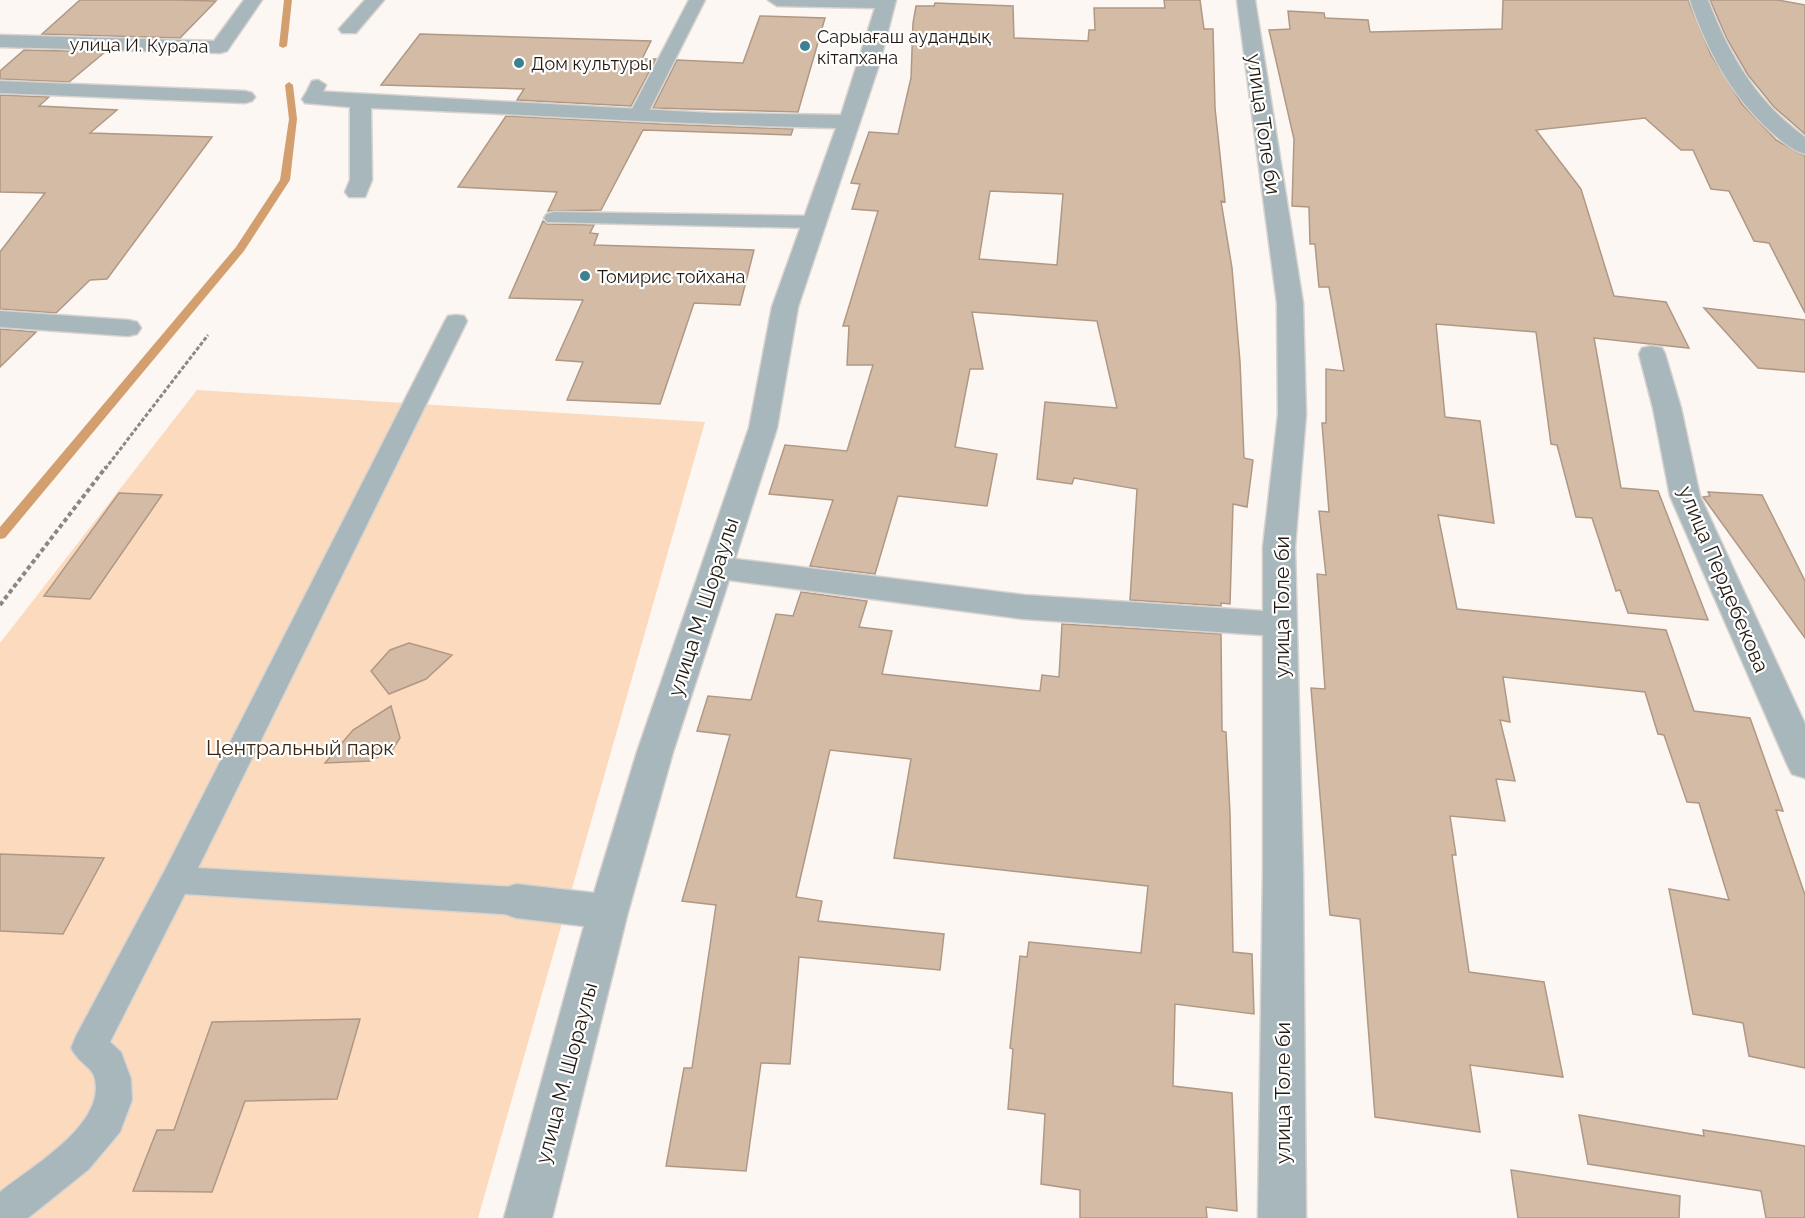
<svg xmlns="http://www.w3.org/2000/svg" width="1805" height="1218" viewBox="0 0 1805 1218" font-family="Raleway,sans-serif">
<style>
.green{fill:#fbdabd}
.lines{fill:none;stroke-linecap:round;stroke-linejoin:round}
.stream{fill:#d39f6f;fill-rule:evenodd}
.building{fill:#d4bba6;stroke:#b09884;stroke-width:1.5;fill-rule:evenodd}
.lane-casing{stroke:#d9d3cf;stroke-width:3}
.street-casing{stroke:#d9d3cf;stroke-width:3}
.path-far1{stroke:#8e8781;stroke-width:3;stroke-dasharray:4 2;stroke-linecap:butt}
.path{stroke:#8e8781;stroke-width:4;stroke-dasharray:4.5 3;stroke-linecap:butt}
.lane{fill:#a8b7bb;fill-rule:evenodd}
.street{fill:#a8b7bb;fill-rule:evenodd}
.poi-dot{fill:#3d8090;stroke:#fff;stroke-width:2}
.labels{text-anchor:middle;dominant-baseline:central;stroke-width:4.5;stroke-linejoin:round;paint-order:stroke}
.far-poi-label{font-size:18px;fill:#221911;stroke:#fff;text-anchor:start}
.far-street-label{font-size:18px;fill:#221911;stroke:#fff}
.street-label{font-size:21px;fill:#221911;stroke:#fff}
.park-label{font-size:21px;fill:#3d2711;stroke:#fff}
</style>
<rect width="100%" height="100%" fill="#fcf7f3"/>
<path class="green" d="M 197,390 L 705,422 L 478,1218 L 0,1218 L 0,643 Z"/>
<g class="lines">
<path class="stream" d="M 284,0 L 292,0 L 287,46 L 283,48 L 279,46 Z
M 289,82 L 293,85 L 297,119 L 290,180 L 244,251 L 5,538 L 0,539 L 0,527 L 236,247 L 280,180 L 289,119 L 285,85 Z"/>
</g>
<path class="building" d="M 80,0 L 175,0 L 216,1 L 180,38 L 42,34 Z
M 1164,0 L 1200,0 L 1204,29 L 1213,29 L 1215,108 L 1225,202 L 1221,201 L 1232,268 L 1240,362 L 1244,458 L 1253,460 L 1247,507 L 1233,504 L 1230,604 L 1221,603 L 1221,606 L 1130,600 L 1137,489 L 1074,478 L 1072,484 L 1037,479 L 1045,402 L 1117,408 L 1097,321 L 972,312 L 983,369 L 970,369 L 955,447 L 997,454 L 987,506 L 898,496 L 875,574 L 810,566 L 833,500 L 769,494 L 785,445 L 847,451 L 873,365 L 847,365 L 849,326 L 843,326 L 878,211 L 852,209 L 860,184 L 851,183 L 869,132 L 898,134 L 911,78 L 913,23 L 916,6 L 934,6 L 935,3 L 1013,6 L 1014,38 L 1088,41 L 1089,30 L 1095,30 L 1094,8 L 1165,8 ZM 990,191 L 1063,194 L 1057,265 L 979,259 Z
M 1503,0 L 1688,0 L 1711,55 L 1742,104 L 1776,140 L 1805,156 L 1805,313 L 1769,243 L 1754,241 L 1729,191 L 1711,189 L 1693,150 L 1681,150 L 1645,118 L 1536,130 L 1581,189 L 1614,296 L 1666,302 L 1689,348 L 1594,338 L 1621,488 L 1658,491 L 1708,620 L 1628,613 L 1620,590 L 1616,591 L 1592,518 L 1576,517 L 1557,445 L 1551,444 L 1536,332 L 1436,324 L 1445,417 L 1480,421 L 1494,523 L 1438,515 L 1457,609 L 1666,630 L 1694,711 L 1750,718 L 1783,811 L 1776,810 L 1805,895 L 1805,1068 L 1749,1056 L 1743,1023 L 1693,1014 L 1669,889 L 1729,900 L 1699,803 L 1687,802 L 1664,735 L 1658,734 L 1645,692 L 1503,677 L 1510,722 L 1500,720 L 1515,781 L 1496,779 L 1505,821 L 1450,816 L 1456,855 L 1452,855 L 1469,972 L 1544,982 L 1563,1077 L 1470,1065 L 1480,1132 L 1375,1117 L 1360,919 L 1330,915 L 1311,688 L 1325,689 L 1317,574 L 1326,575 L 1319,511 L 1329,512 L 1322,423 L 1326,423 L 1326,369 L 1344,371 L 1329,287 L 1319,287 L 1315,244 L 1310,244 L 1309,207 L 1292,206 L 1294,139 L 1269,30 L 1290,29 L 1288,11 L 1324,13 L 1325,18 L 1368,20 L 1370,32 L 1502,29 Z
M 1710,0 L 1778,0 L 1805,5 L 1805,134 L 1774,107 L 1748,75 L 1727,39 Z
M 760,16 L 825,18 L 798,112 L 653,108 L 677,60 L 743,63 Z
M 420,34 L 651,41 L 642,59 L 656,59 L 631,106 L 517,100 L 524,89 L 381,85 Z
M 24,50 L 105,52 L 69,82 L 0,79 L 0,71 Z
M 0,95 L 49,97 L 39,106 L 117,110 L 90,133 L 212,137 L 107,279 L 90,280 L 56,313 L 0,309 L 0,252 L 45,193 L 0,192 Z
M 506,116 L 662,124 L 793,129 L 791,135 L 643,130 L 601,210 L 548,211 L 557,192 L 458,187 Z
M 543,221 L 547,224 L 594,225 L 590,233 L 598,234 L 594,245 L 754,250 L 740,305 L 694,303 L 660,404 L 567,400 L 583,362 L 556,360 L 583,300 L 509,298 Z
M 1704,308 L 1805,320 L 1805,372 L 1758,368 Z
M 0,329 L 36,332 L 0,367 Z
M 1708,492 L 1762,495 L 1805,581 L 1805,638 L 1703,497 L 1710,496 Z
M 119,493 L 162,495 L 90,599 L 44,596 Z
M 801,592 L 867,601 L 859,627 L 892,631 L 882,674 L 1040,691 L 1042,675 L 1059,677 L 1062,624 L 1221,634 L 1222,731 L 1226,732 L 1230,814 L 1233,952 L 1252,954 L 1254,1014 L 1175,1004 L 1173,1086 L 1232,1093 L 1237,1211 L 1206,1207 L 1207,1218 L 1080,1218 L 1080,1190 L 1041,1184 L 1045,1114 L 1008,1109 L 1013,1049 L 1010,1048 L 1020,956 L 1027,957 L 1029,942 L 1141,953 L 1148,886 L 894,858 L 911,759 L 830,750 L 796,897 L 822,901 L 818,921 L 944,934 L 940,970 L 799,957 L 790,1064 L 761,1063 L 746,1171 L 666,1166 L 684,1068 L 692,1068 L 716,905 L 682,901 L 730,735 L 697,731 L 708,696 L 751,700 L 776,614 L 793,616 Z
M 409,643 L 452,655 L 426,679 L 389,694 L 371,671 L 390,650 Z
M 391,706 L 400,738 L 393,749 L 370,761 L 325,763 L 353,730 Z
M 0,854 L 104,858 L 63,934 L 0,931 Z
M 360,1019 L 337,1099 L 245,1101 L 212,1192 L 133,1191 L 157,1130 L 174,1130 L 212,1022 Z
M 1579,1115 L 1704,1136 L 1703,1130 L 1805,1146 L 1805,1218 L 1766,1218 L 1761,1191 L 1588,1164 Z
M 1511,1170 L 1680,1196 L 1679,1218 L 1518,1218 Z"/>
<g class="lines">
<g class="lane-casing">
<path id="lane" d="M 689,0 L 705,0 L 648,113 L 639,118 L 633,117 L 630,113 Z
M 318,80 L 326,85 L 319,101 L 313,102 L 307,101 L 304,97 L 312,81 Z
M 554,212 L 814,216 L 824,222 L 814,228 L 547,222 L 544,218 L 547,214 Z
M 456,315 L 464,316 L 467,321 L 198,868 L 516,887 L 528,891 L 532,901 L 528,911 L 516,915 L 185,894 L 110,1042 L 121,1052 L 131,1079 L 132,1100 L 120,1132 L 89,1169 L 28,1218 L 0,1218 L 0,1192 C 31,1167 109,1123 94,1076 C 91,1067 78,1062 71,1048 L 76,1036 L 165,870 L 445,321 L 448,316 Z"/>
</g>
<g class="street-casing">
<path id="street" d="M 244,0 L 262,0 L 227,51 L 220,53 L 0,47 L 0,35 L 214,41 Z
M 365,0 L 384,0 L 356,33 L 342,33 L 339,29 Z
M 768,0 L 896,0 L 880,62 L 798,307 L 777,428 L 735,559 L 1024,595 L 1263,611 L 1263,547 L 1278,415 L 1277,303 L 1237,0 L 1255,0 L 1303,303 L 1306,415 L 1295,547 L 1303,874 L 1306,1218 L 1258,1218 L 1263,874 L 1263,635 L 1024,619 L 729,580 L 673,752 L 628,912 L 552,1218 L 504,1218 L 584,926 L 516,918 L 502,913 L 496,901 L 502,889 L 516,884 L 594,893 L 637,752 L 749,428 L 772,307 L 836,128 C 681,125 526,114 371,108 L 372,180 L 365,197 L 349,197 L 345,192 L 350,180 L 350,107 L 305,103 L 302,99 L 306,93 L 313,91 L 711,113 L 841,115 L 875,8 L 777,6 Z
M 1690,0 L 1708,0 C 1729,55 1756,102 1805,137 L 1805,154 C 1792,150 1780,140 1770,131 C 1731,95 1707,50 1690,0 Z
M 0,81 L 245,91 L 252,93 L 255,97 L 252,101 L 245,103 L 0,93 Z
M 0,311 L 128,320 L 137,322 L 141,328 L 137,334 L 128,336 L 0,327 Z
M 1652,346 L 1662,348 L 1665,354 L 1681,408 L 1700,496 L 1805,724 L 1805,778 L 1792,774 L 1787,764 L 1670,496 L 1653,408 L 1639,354 L 1642,348 Z"/>
</g>
<path class="path-far1" d="M 105,469 L 208,335"/>
<path class="path" d="M 0,605 L 106,467"/>
<use href="#lane" class="lane"/>
<use href="#street" class="street"/>
</g>
<g class="poi-dot">
<circle cx="805" cy="46" r="6"/>
<circle cx="519" cy="63" r="6"/>
<circle cx="585" cy="276" r="6"/>
</g>
<g class="labels">
<g class="far-poi-label">
<text x="817" y="36">Сарыағаш аудандық<tspan x="817" dy="21">кітапхана</tspan></text>
<text x="531" y="63">Дом культуры</text>
<text x="597" y="276">Томирис тойхана</text>
</g>
<g class="far-street-label">
<text transform="translate(139 45) rotate(1)">улица И. Курала</text>
</g>
<g class="street-label">
<text transform="translate(1264 124) rotate(82)">улица Толе би</text>
<text transform="translate(1724 579) rotate(67)">улица Пердебекова</text>
<text transform="translate(703 607) rotate(-72)">улица М. Шораулы</text>
<text transform="translate(1281 607) rotate(-90)">улица Толе би</text>
<text transform="translate(566 1073) rotate(-75)">улица М. Шораулы</text>
<text transform="translate(1282 1093) rotate(-90)">улица Толе би</text>
</g>
<g class="park-label">
<text x="300" y="747">Центральный парк</text>
</g>
</g>
</svg>
